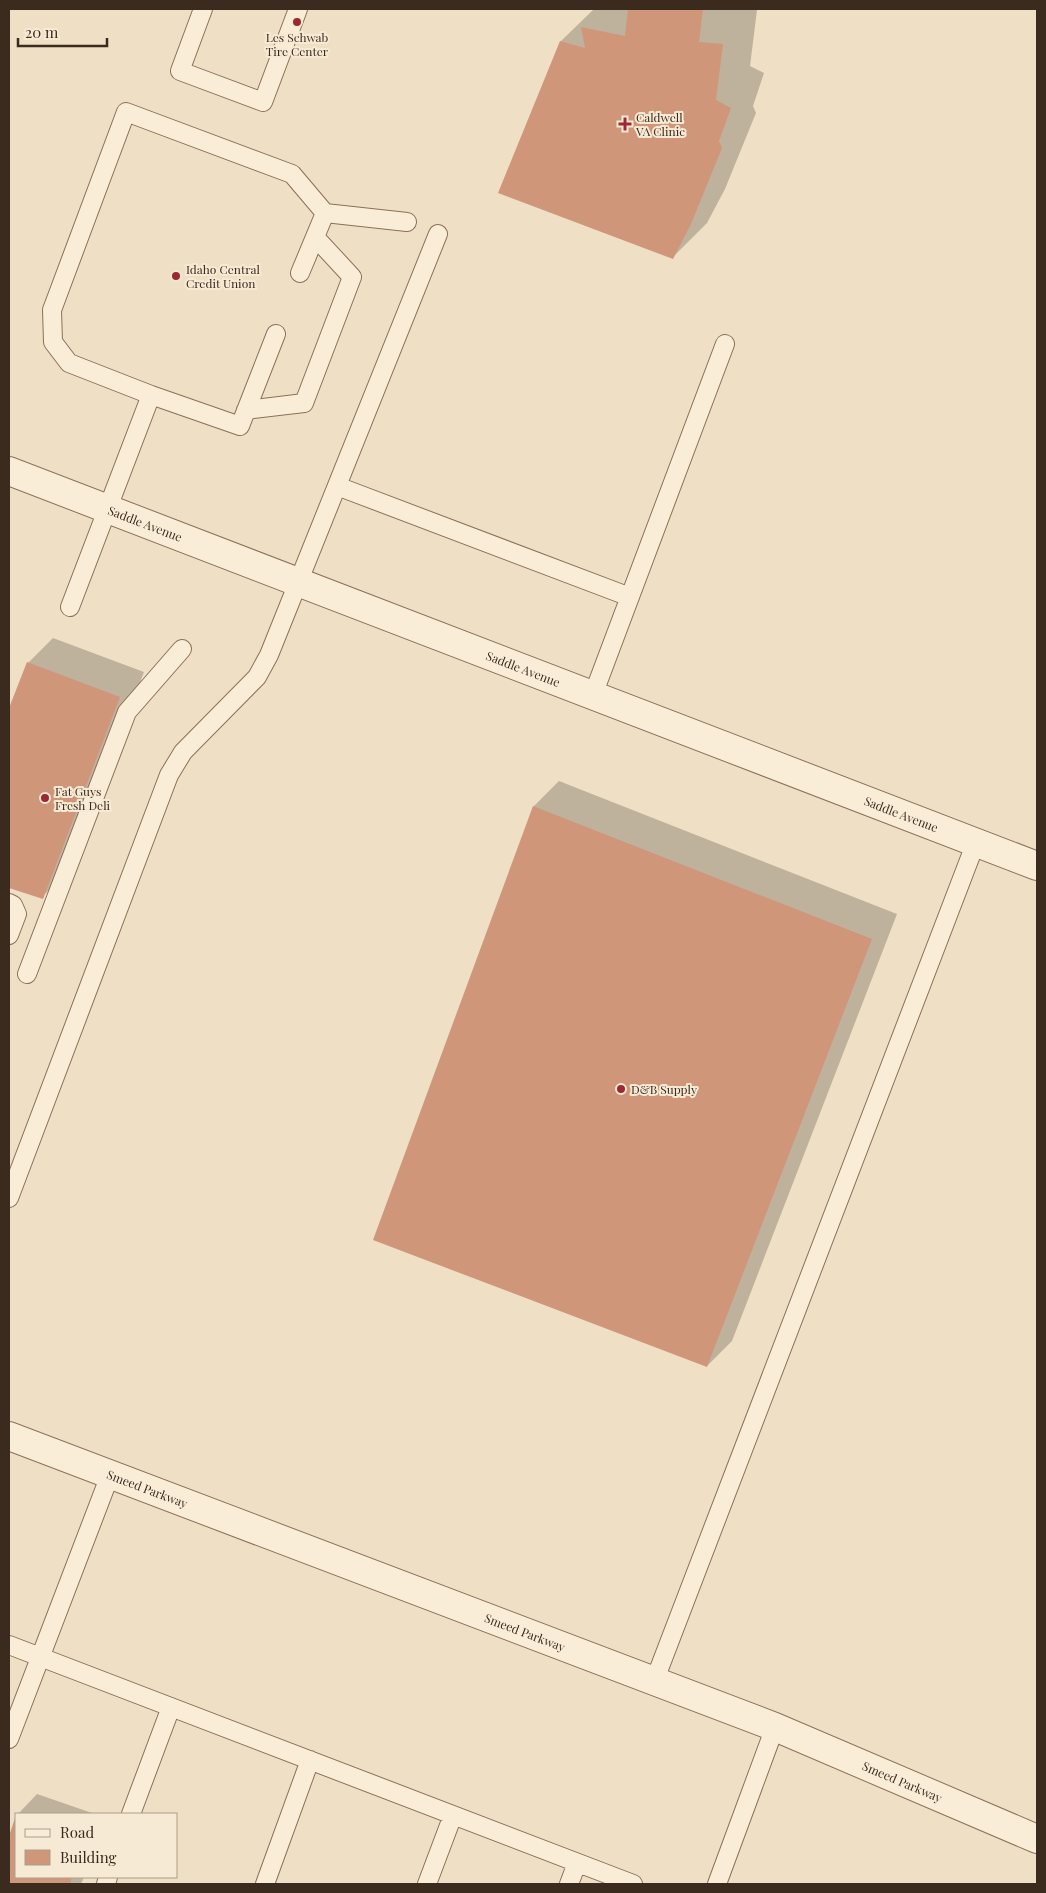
<svg xmlns="http://www.w3.org/2000/svg" width="1046" height="1893" viewBox="0 0 1046 1893" font-family="'Playfair Display',serif">
<style>
.shadow{fill:#0003}
.building{fill:#cf967a}
.lines{fill:none;stroke-linecap:round;stroke-linejoin:round}
.service-casing{stroke:#8b705a;stroke-width:20}
.minor-casing{stroke:#8b705a;stroke-width:30}
.tertiary-casing{stroke:#8b705a;stroke-width:30}
.service{stroke:#faedd8;stroke-width:18}
.minor{stroke:#faedd8;stroke-width:28}
.tertiary{stroke:#faedd8;stroke-width:28}
.poi-dot{fill:#9c2832;stroke:#f7ead4;stroke-width:2}
.labels{text-anchor:middle;dominant-baseline:central;stroke-width:4;stroke-linejoin:round;paint-order:stroke}
.poi-label{font-size:12px;fill:#3b2a1e;stroke:#f7ead4;text-anchor:start}
.street-label{font-size:12px;fill:#3b2a1e;stroke:#f7ead4}
</style>
<rect width="100%" height="100%" fill="#efdfc5"/>
<path class="shadow" d="M 594,9 L 740,9 L 757,10 L 750,66 L 764,73 L 753,106 L 756,113 L 725,189 L 707,223 L 673,257 L 561,41 Z
M 53,638 L 144,672 L 67,872 L 42,897 L 9,887 L 9,711 L 28,663 Z
M 559,781 L 897,914 L 732,1341 L 707,1366 L 375,1239 L 534,806 Z
M 37,1794 L 95,1814 L 18,1814 Z
M 16,1818 L 16,1877 L 84,1877 L 81,1884 L 9,1884 L 9,1840 Z"/>
<path class="building" d="M 628,9 L 703,9 L 699,42 L 723,44 L 716,100 L 731,108 L 719,141 L 722,148 L 691,224 L 673,259 L 498,193 L 560,41 L 585,48 L 581,27 L 625,36 Z
M 27,662 L 120,697 L 43,899 L 9,888 L 9,708 Z
M 533,806 L 872,939 L 707,1367 L 373,1240 Z
M 16,1815 L 16,1877 L 72,1877 L 70,1884 L 9,1884 L 9,1836 Z"/>
<g class="lines">
<g class="service-casing">
<path id="service" d="M 203,9 L 180,71 L 263,102 L 298,9
M 300,273 L 325,213
M 151,395 L 240,426 L 276,334
M 246,410 L 304,403 L 352,277 L 315,237
M 337,486 L 630,597
M 70,607 L 151,395 L 69,363 L 53,342 L 52,310 L 126,112 L 292,174 L 325,213 L 407,222
M 593,695 L 725,344
M 9,903 L 13,905 L 17,914 L 9,935
M 27,974 L 127,712 L 182,649
M 9,1198 L 169,775 L 183,752 L 257,677 L 269,655 L 438,234
M 9,1645 L 633,1884
M 654,1682 L 976,842
M 9,1739 L 110,1475
M 131,1814 L 171,1707
M 106,1884 L 108,1877
M 265,1884 L 310,1760
M 427,1884 L 453,1815
M 569,1884 L 577,1863
M 717,1884 L 775,1727"/>
</g>
<g class="minor-casing">
<g id="minor">
<path id="s1" d="M 9,471 L 1037,866"/>
</g>
</g>
<g class="tertiary-casing">
<g id="tertiary">
<path id="s2" d="M 9,1436 L 775,1727 L 1037,1839"/>
</g>
</g>
<use href="#service" class="service"/>
<use href="#minor" class="minor"/>
<use href="#tertiary" class="tertiary"/>
</g>
<g class="poi-dot">
<circle cx="297" cy="22" r="5"/>
<path d="M622.5 116.5h5v5h5v5h-5v5h-5v-5h-5v-5h5z"/>
<circle cx="176" cy="276" r="5"/>
<circle cx="45" cy="798" r="5"/>
<circle cx="621" cy="1089" r="5"/>
</g>
<g class="labels">
<g class="poi-label">
<text x="297" y="37" text-anchor="middle">Les Schwab<tspan x="297" dy="14">Tire Center</tspan></text>
<text x="636" y="117">Caldwell<tspan x="636" dy="14">VA Clinic</tspan></text>
<text x="186" y="269">Idaho Central<tspan x="186" dy="14">Credit Union</tspan></text>
<text x="55" y="791">Fat Guys<tspan x="55" dy="14">Fresh Deli</tspan></text>
<text x="631" y="1089">D&amp;B Supply</text>
</g>
<g class="street-label">
<text stroke="none"><textPath href="#s1" startOffset="146">Saddle Avenue</textPath></text>
<text stroke="none"><textPath href="#s1" startOffset="551">Saddle Avenue</textPath></text>
<text stroke="none"><textPath href="#s1" startOffset="956">Saddle Avenue</textPath></text>
<text stroke="none"><textPath href="#s2" startOffset="148">Smeed Parkway</textPath></text>
<text stroke="none"><textPath href="#s2" startOffset="552">Smeed Parkway</textPath></text>
<text stroke="none"><textPath href="#s2" startOffset="958">Smeed Parkway</textPath></text>
</g>
</g>
<rect width="1046" height="1893" fill="none" stroke="#3b2a1e" stroke-width="20"/>
<rect x="15" y="1813" width="162" height="65" fill="#f7ead4" stroke="#ac9d8b"/>
<rect x="25" y="1829" width="25" height="8" fill="#faedd8" stroke="#ac9d8b"/>
<text x="60" y="1838" font-size="15" fill="#3b2a1e">Road</text>
<rect x="25" y="1850" width="25" height="15" fill="#cf967a" stroke="#ac9d8b"/>
<text x="60" y="1863" font-size="15" fill="#3b2a1e">Building</text>
<path d="M18 38v8h89v-8" fill="none" stroke="#3b2a1e" stroke-width="2.5"/>
<text x="25" y="38" font-size="15" fill="#3b2a1e" stroke="#f7ead4" stroke-width="4" paint-order="stroke">20 m</text>
</svg>
